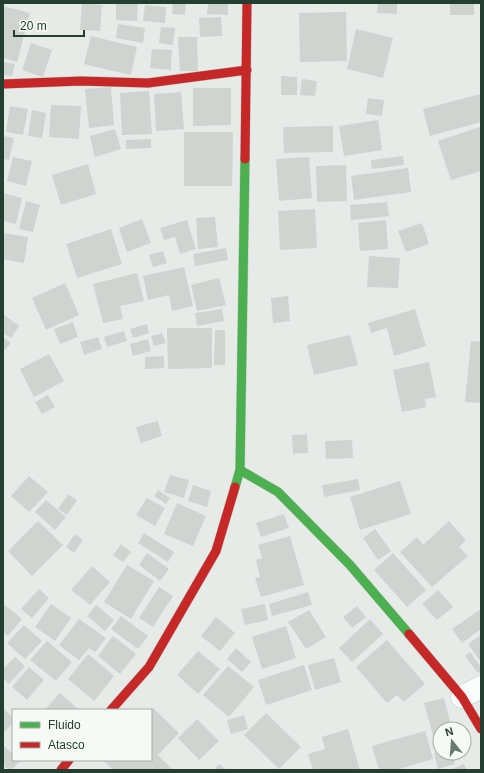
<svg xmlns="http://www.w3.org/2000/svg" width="484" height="773" viewBox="0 0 484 773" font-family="Helvetica,sans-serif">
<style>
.building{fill:#cfd4d1}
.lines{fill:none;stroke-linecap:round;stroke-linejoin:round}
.street-casing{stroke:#c3c8c5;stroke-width:23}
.fast-casing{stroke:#c2c9c5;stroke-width:10}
.jam-casing{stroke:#c2c9c5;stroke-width:10}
.street{stroke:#fbfcfc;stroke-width:22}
.fast{stroke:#4caf50;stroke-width:9}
.jam{stroke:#c62828;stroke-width:9}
</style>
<rect width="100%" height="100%" fill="#e6ebe8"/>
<path class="building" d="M 82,3 L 102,5 L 100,31 L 80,30 Z
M 116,3 L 138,3 L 137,21 L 116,20 Z
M 173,3 L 186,3 L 185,15 L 172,14 Z
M 208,3 L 228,3 L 228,15 L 207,14 Z
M 378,3 L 397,3 L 397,14 L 377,13 Z
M 450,3 L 474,3 L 474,15 L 450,15 Z
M 145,5 L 166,7 L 165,23 L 143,21 Z
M 3,6 L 30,13 L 17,62 L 3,58 Z
M 346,12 L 347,61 L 300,62 L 299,13 Z
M 221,17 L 222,36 L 200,37 L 199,18 Z
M 118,24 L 145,28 L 143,43 L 116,38 Z
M 161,27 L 175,28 L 173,45 L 159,43 Z
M 356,29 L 393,38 L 383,78 L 347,69 Z
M 91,36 L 137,47 L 131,75 L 84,64 Z
M 178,37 L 197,37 L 198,71 L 180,71 Z
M 31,43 L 52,50 L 43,77 L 22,70 Z
M 152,49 L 172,50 L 171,70 L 150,68 Z
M 3,62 L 15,64 L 12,76 L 3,75 Z
M 281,76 L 297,77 L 297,95 L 281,95 Z
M 302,79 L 317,81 L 315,96 L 300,95 Z
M 111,87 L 114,125 L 89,128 L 85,89 Z
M 193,88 L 231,88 L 231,125 L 193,126 Z
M 149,91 L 152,134 L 122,135 L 120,93 Z
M 181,92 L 184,129 L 156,131 L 154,94 Z
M 481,94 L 481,122 L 430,136 L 423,109 Z
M 368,98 L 384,100 L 382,116 L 366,114 Z
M 51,105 L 81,106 L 79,139 L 49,137 Z
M 10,106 L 28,109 L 23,135 L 6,132 Z
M 32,110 L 46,113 L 42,138 L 28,136 Z
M 378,120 L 382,150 L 344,156 L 339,126 Z
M 333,126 L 333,152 L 284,153 L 283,127 Z
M 480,127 L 481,130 L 481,171 L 451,180 L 438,141 Z
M 115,129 L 121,149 L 95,157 L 90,136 Z
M 184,132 L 233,132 L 232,186 L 184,186 Z
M 3,136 L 14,138 L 9,160 L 3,159 Z
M 151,139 L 151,148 L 126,149 L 126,140 Z
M 403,156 L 404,165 L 372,169 L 371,160 Z
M 13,157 L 32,161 L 26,186 L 7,181 Z
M 309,157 L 312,198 L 279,201 L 276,159 Z
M 88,164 L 96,194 L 61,205 L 52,175 Z
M 346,165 L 347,201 L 317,202 L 316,166 Z
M 408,168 L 411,192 L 354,200 L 351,176 Z
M 3,193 L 22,198 L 16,224 L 3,221 Z
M 26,201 L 40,205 L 33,232 L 19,229 Z
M 387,202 L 389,216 L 351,220 L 350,205 Z
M 315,209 L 317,248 L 280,250 L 278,211 Z
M 215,217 L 218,247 L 198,249 L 196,218 Z
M 142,219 L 151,243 L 127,252 L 119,228 Z
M 187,220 L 196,249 L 180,254 L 175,237 L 164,240 L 160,228 Z
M 386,220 L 388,249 L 360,251 L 358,223 Z
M 422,223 L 429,244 L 406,252 L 398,231 Z
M 111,229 L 122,264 L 77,278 L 66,244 Z
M 3,233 L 28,237 L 24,263 L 3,259 Z
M 226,248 L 228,260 L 195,266 L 193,254 Z
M 163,251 L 167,263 L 153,267 L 149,255 Z
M 369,256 L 400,258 L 398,288 L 367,287 Z
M 184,267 L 193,306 L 172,311 L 169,295 L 148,300 L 143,276 Z
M 137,273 L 144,301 L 120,306 L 123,319 L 103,323 L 93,284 Z
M 219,278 L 226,305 L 197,311 L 191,285 Z
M 65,283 L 79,315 L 46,330 L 32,298 Z
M 288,296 L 290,321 L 273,323 L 271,298 Z
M 222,309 L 224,321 L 197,326 L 195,313 Z
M 415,309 L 426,346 L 394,356 L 387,328 L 371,333 L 368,323 Z
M 3,314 L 19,326 L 11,338 L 3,333 Z
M 73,322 L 78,337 L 60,344 L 54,329 Z
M 147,324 L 149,333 L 133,338 L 130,329 Z
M 167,328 L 212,328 L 212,368 L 168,369 Z
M 215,330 L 225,330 L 225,365 L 214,365 Z
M 124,331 L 127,341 L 107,347 L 104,337 Z
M 162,333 L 166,343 L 154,346 L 151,336 Z
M 350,335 L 358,365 L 314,375 L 307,345 Z
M 3,337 L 11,343 L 3,352 Z
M 98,337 L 102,349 L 84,355 L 80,342 Z
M 148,339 L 151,351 L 133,356 L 130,344 Z
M 471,341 L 481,342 L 481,403 L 465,402 Z
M 49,354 L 64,381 L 34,397 L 20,369 Z
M 164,356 L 164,368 L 145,369 L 145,357 Z
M 429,362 L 436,397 L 425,399 L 426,407 L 402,412 L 393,370 Z
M 48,395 L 55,407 L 42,414 L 35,402 Z
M 158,421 L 162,436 L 141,443 L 136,427 Z
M 307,434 L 308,453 L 293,454 L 292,435 Z
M 352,440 L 353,458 L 326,459 L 325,441 Z
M 170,475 L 189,480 L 184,498 L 164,492 Z
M 29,476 L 48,492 L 29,512 L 11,496 Z
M 358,479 L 360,490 L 324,497 L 322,485 Z
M 400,481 L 411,514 L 360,530 L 350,497 Z
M 193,485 L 211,491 L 207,507 L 188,501 Z
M 158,490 L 170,498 L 166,504 L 154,496 Z
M 68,494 L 77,500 L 67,515 L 58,509 Z
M 147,498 L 165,508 L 155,526 L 136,515 Z
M 46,500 L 66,517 L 55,530 L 35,512 Z
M 177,503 L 206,516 L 193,546 L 164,534 Z
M 284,514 L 289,528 L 261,537 L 256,523 Z
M 38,521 L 63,545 L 32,576 L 8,551 Z
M 449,521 L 466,540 L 459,547 L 468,556 L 432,587 L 400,552 L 417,537 L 423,545 Z
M 375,529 L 391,551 L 378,560 L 363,538 Z
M 144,533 L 174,552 L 168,562 L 138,543 Z
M 75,534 L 83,540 L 74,553 L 66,547 Z
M 290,536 L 304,585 L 261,597 L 255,578 L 260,577 L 256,560 L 262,558 L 258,545 Z
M 121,544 L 131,552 L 123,562 L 113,555 Z
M 147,553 L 169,569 L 160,581 L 139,565 Z
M 393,553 L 426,590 L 407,607 L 374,570 Z
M 127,565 L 154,581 L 131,619 L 104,602 Z
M 92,566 L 110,582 L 90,605 L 71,590 Z
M 159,587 L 173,596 L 153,627 L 139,618 Z
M 39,589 L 49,598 L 32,618 L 21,609 Z
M 438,590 L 453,607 L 437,620 L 422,604 Z
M 308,592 L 312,605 L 272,616 L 269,604 Z
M 51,604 L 71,618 L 55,641 L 35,627 Z
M 265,604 L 268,620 L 245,625 L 241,609 Z
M 5,605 L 22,619 L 8,636 L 3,632 L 3,607 Z
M 96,605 L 114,620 L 105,631 L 87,616 Z
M 357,606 L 366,617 L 352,628 L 343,617 Z
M 481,609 L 481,629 L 462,643 L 452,629 Z
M 309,610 L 326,637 L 306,649 L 288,622 Z
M 121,616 L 148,636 L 138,649 L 111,629 Z
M 216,617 L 235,633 L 220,651 L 201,636 Z
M 79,619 L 106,638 L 95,652 L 89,648 L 79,660 L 59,645 Z
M 370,619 L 383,634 L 352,662 L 339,648 Z
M 24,625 L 42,641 L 25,659 L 7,643 Z
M 286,626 L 296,658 L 262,669 L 252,637 Z
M 481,635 L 481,662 L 468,644 Z
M 113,636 L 136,654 L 120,674 L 98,656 Z
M 387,640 L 425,684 L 404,702 L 397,695 L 387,703 L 356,667 Z
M 47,641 L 72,662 L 56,681 L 30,660 Z
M 236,648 L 251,662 L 242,672 L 227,659 Z
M 198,651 L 220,669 L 198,694 L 177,675 Z
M 470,652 L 481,667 L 481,671 L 478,673 L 465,656 Z
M 88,654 L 114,676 L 94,701 L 68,679 Z
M 15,657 L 25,666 L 9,684 L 3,678 L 3,669 Z
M 334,658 L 341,682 L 315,690 L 308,665 Z
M 304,665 L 312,690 L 266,705 L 258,680 Z
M 228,666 L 254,687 L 229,717 L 203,695 Z
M 29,667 L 44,680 L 27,700 L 12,687 Z
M 60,693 L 79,710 L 45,710 Z
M 444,698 L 452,729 L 440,729 L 440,744 L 436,746 L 424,703 Z
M 3,708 L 13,718 L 13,723 L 3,733 Z
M 153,708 L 179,733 L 158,755 L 172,769 L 171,770 L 113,770 L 103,760 L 151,760 L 151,710 Z
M 266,713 L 301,747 L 279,769 L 244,735 Z
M 244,715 L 248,729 L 231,734 L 227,720 Z
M 197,719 L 219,741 L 199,760 L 178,738 Z
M 348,729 L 360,770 L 313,770 L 308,754 L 325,749 L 322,737 Z
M 425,731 L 433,759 L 396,770 L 379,770 L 372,746 Z
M 3,745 L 13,754 L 13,760 L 19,760 L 20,761 L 12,770 L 8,770 L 3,765 Z
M 440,751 L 440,753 L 452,753 L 455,764 L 438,769 L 434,753 Z
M 219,764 L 227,770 L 214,770 Z
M 464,764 L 467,770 L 450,770 Z"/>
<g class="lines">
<g class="street-casing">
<path id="street" d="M 462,697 L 481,687"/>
</g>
<g class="fast-casing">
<path id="fast" d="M 240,470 L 278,492 L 350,565 L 409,634
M 235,487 L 240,470 L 245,159"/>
</g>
<g class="jam-casing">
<path id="jam" d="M 3,84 L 81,81 L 148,83 L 247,70
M 245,159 L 247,3
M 409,634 L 462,697 L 481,729
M 111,710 L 149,667 L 216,551 L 235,487
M 61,770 L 69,760"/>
</g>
<use href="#street" class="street"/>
<use href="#fast" class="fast"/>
<use href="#jam" class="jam"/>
</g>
<rect width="484" height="773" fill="none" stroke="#243f31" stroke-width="8"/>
<rect x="12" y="709" width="140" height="52" fill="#f5faf6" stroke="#a1afa7"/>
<rect x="20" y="722" width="20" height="6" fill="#4caf50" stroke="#a1afa7"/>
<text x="48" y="729" font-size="12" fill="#243f31">Fluido</text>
<rect x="20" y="742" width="20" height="6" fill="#c62828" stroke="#a1afa7"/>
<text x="48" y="749" font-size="12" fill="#243f31">Atasco</text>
<g transform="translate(452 741) rotate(343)"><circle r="19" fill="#f5faf6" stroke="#a1afa7"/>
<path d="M0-3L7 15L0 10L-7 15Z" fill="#687b71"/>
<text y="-6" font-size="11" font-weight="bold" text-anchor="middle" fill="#243f31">N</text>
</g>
<path d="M14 30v6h70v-6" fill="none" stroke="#243f31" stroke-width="2"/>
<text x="20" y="30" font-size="12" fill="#243f31" stroke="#f5faf6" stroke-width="3" paint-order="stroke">20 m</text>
</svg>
